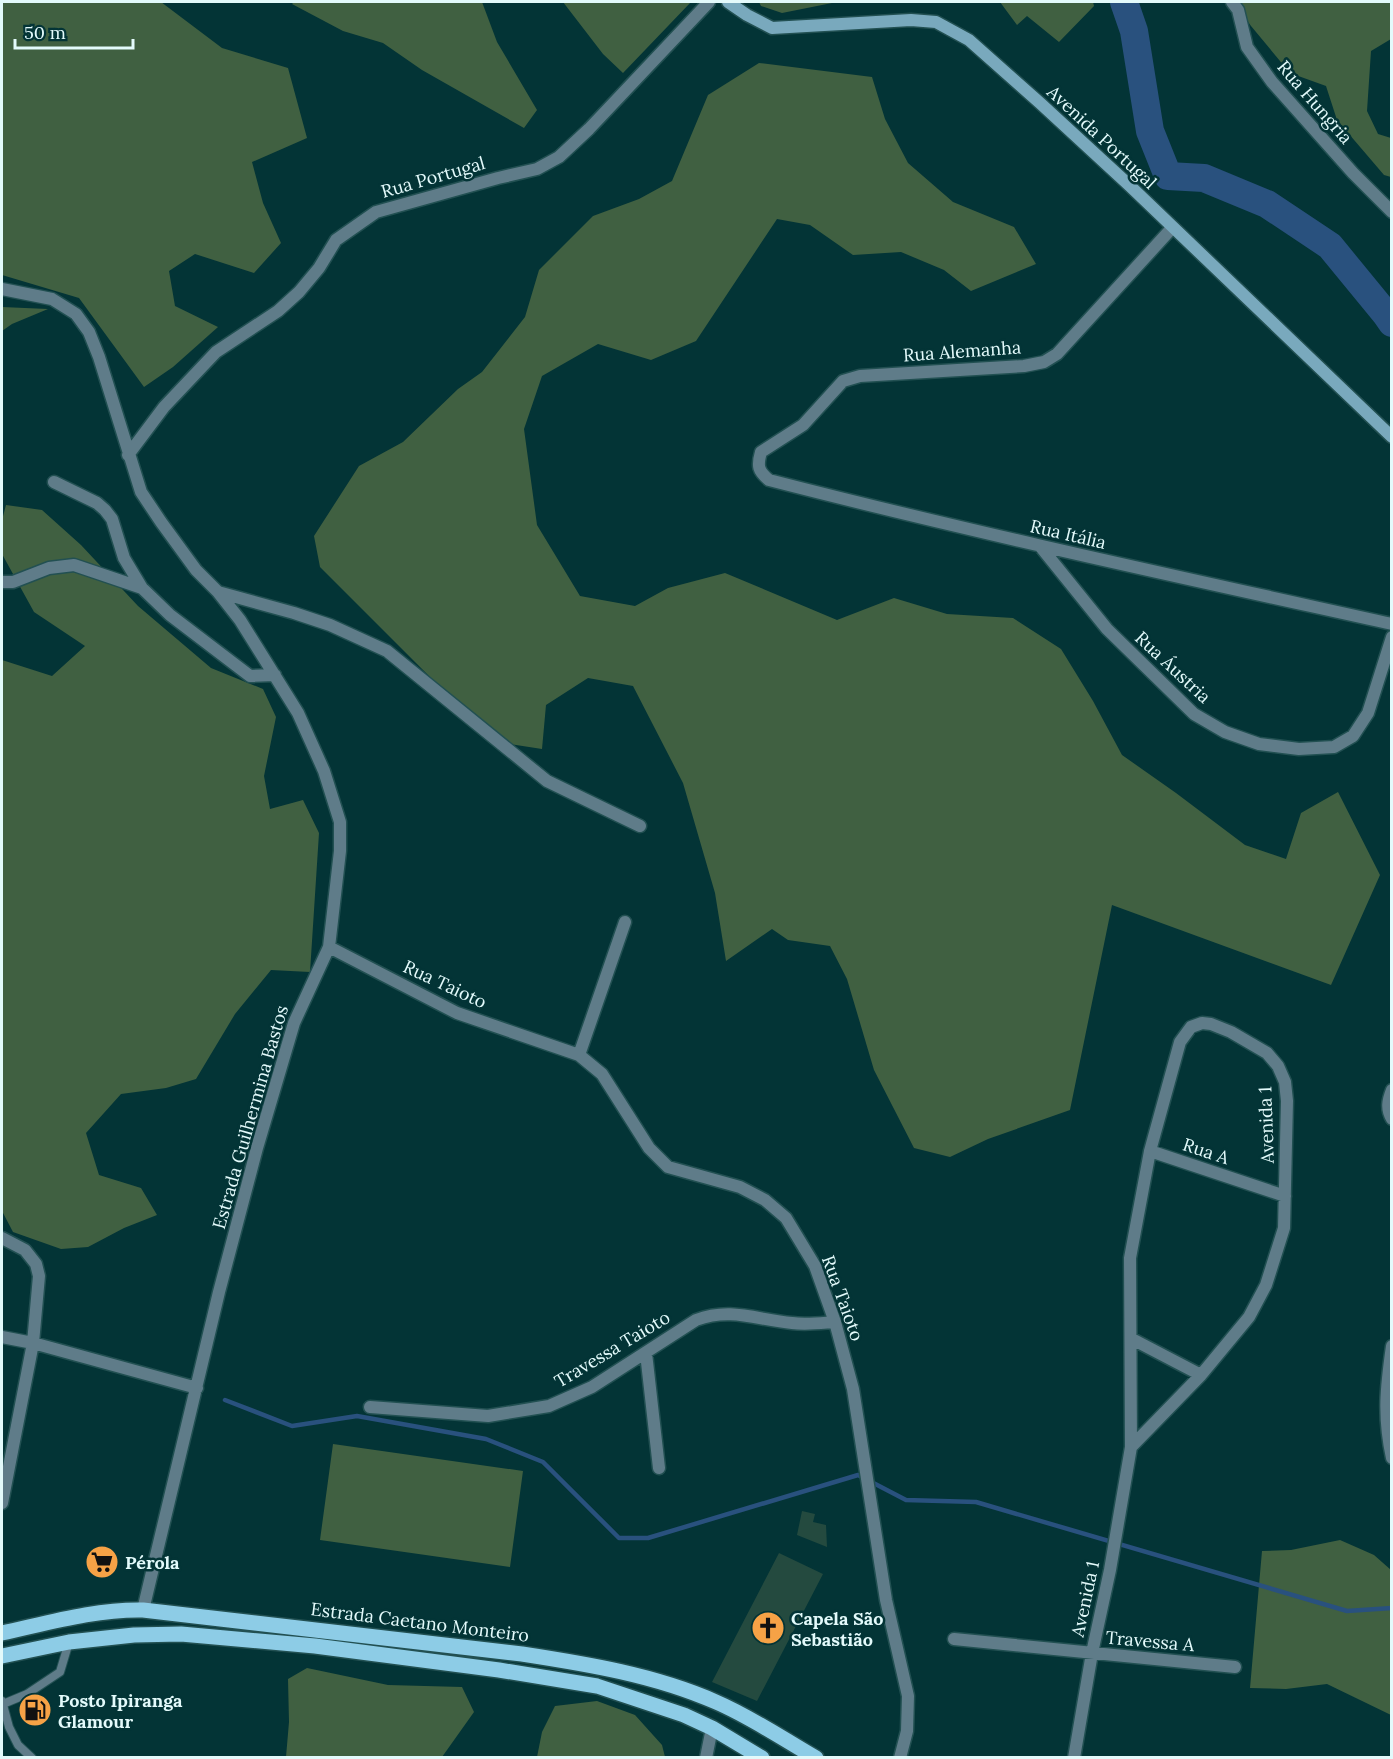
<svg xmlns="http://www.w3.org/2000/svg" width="1393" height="1759" viewBox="0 0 1393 1759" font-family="Lora,serif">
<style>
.green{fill:#406041}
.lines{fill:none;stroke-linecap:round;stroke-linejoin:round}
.stream{stroke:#29517e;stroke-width:4.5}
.river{stroke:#29517e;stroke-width:28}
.building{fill:#244a3f}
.lane-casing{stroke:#225052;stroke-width:10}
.street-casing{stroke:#225052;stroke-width:15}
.secondary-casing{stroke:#225052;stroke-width:15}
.primary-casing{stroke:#225052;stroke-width:18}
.lane{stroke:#5f7c89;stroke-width:8}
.street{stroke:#5f7c89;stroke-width:12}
.secondary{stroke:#79a9bd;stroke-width:12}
.primary{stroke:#8dcce6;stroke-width:15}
.labels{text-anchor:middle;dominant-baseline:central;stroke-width:5;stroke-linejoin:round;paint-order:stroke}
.street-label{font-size:18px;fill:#e3fafb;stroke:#033436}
.poi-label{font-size:18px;font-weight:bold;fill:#e3fafb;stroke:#033436;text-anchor:start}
</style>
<rect width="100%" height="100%" fill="#033436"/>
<path class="green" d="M 2,2 L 161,2 L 222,48 L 288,68 L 307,138 L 252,162 L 263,203 L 281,243 L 254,273 L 195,254 L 169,271 L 175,306 L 218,327 L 173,367 L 144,387 L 79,298 L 2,275 Z
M 294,2 L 482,2 L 497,42 L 537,110 L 524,128 L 422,70 L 383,43 L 343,31 L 292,4 Z
M 563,2 L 691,2 L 623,73 L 603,54 Z
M 759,2 L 837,2 L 782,13 L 761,6 Z
M 1000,2 L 1093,2 L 1094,6 L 1059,42 L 1027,16 L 1017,25 Z
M 1234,2 L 1391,2 L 1391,39 L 1371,51 L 1367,111 L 1378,134 L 1391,138 L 1391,177 L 1384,175 L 1337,120 L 1326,86 L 1290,73 L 1251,26 Z
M 759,63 L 872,77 L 885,119 L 908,163 L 953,202 L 1014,227 L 1036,264 L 971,291 L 944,270 L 901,252 L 853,255 L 810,225 L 777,219 L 696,341 L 651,360 L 598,344 L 542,376 L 524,429 L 537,525 L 580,596 L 635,606 L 668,588 L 725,573 L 837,620 L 894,598 L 947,614 L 1013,618 L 1061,649 L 1093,701 L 1122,755 L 1176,793 L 1245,845 L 1286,859 L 1301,813 L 1338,792 L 1380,875 L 1331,985 L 1112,905 L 1070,1110 L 988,1139 L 950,1157 L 914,1148 L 874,1070 L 847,979 L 830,946 L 788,940 L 772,929 L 726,961 L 715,893 L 683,783 L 633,686 L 588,678 L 546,705 L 542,749 L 504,743 L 435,682 L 320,567 L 314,536 L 359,466 L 403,442 L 458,389 L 482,372 L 525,317 L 539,270 L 593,216 L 639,199 L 672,181 L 708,95 Z
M 2,307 L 48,309 L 12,324 L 2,331 Z
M 6,505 L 42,510 L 81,545 L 138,606 L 211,668 L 263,689 L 276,717 L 264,776 L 270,809 L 303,800 L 319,833 L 310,972 L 271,970 L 235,1014 L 196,1079 L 166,1088 L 121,1094 L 86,1133 L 99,1175 L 141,1188 L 157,1215 L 124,1228 L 88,1247 L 61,1249 L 13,1232 L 2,1211 L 2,660 L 52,676 L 85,646 L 34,612 L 2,554 L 2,520 Z
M 333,1444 L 523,1471 L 510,1567 L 320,1540 Z
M 1340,1540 L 1374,1555 L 1391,1570 L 1391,1715 L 1327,1684 L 1286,1689 L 1250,1688 L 1262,1551 L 1291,1550 Z
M 307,1668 L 388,1685 L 462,1687 L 474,1712 L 442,1757 L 286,1757 L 289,1722 L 288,1679 Z
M 597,1701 L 635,1715 L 662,1745 L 665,1757 L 537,1757 L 542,1732 L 555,1706 Z"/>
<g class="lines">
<path class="stream" d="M 225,1400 L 292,1426 L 357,1416 L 486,1439 L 543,1462 L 619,1538 L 648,1538 L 858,1475 L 906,1500 L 976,1502 L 1347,1611 L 1392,1608"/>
<path class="river" d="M 1124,2 L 1134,31 L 1150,131 L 1168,176 L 1204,178 L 1267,204 L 1330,246 L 1385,313 L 1392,323"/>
</g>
<path class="building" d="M 802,1511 L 815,1514 L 813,1522 L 826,1525 L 827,1547 L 797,1535 Z
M 779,1553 L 823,1574 L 757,1701 L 712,1682 Z"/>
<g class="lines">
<g class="lane-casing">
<path id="lane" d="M 2,1701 L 9,1727 L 18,1745 L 32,1758
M 3,1704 L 27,1694 L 60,1672 L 69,1642"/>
</g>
<g class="street-casing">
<path id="street" d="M 1232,2 L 1238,10 L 1247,47 L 1272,82 L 1353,173 L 1392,212
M 1172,228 L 1057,354 L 1044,362 L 1024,366 L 860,376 L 843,381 L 803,425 L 761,452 C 757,466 758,471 769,480 C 975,533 1184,578 1392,624
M 2,289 L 52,299 L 76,314 L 89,332 L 99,357 L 141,492 L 161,522 L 196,570 L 218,592 L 240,620 L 298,713 L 324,771 L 340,822 L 340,851 L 329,947 L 294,1023 L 257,1148 L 219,1292 L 143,1610
M 128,455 L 164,407 L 216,352 L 278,311 L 299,292 L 319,268 L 336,240 L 376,212 L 498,178 L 537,169 L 559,157 L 589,129 L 709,2
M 54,482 L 97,503 L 105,510 L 112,519 L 124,558 L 142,588 L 170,615 L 250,676 L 275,675
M 1040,546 L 1107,629 L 1194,714 L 1225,732 L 1259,744 L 1299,749 L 1334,747 L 1353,736 L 1368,713 L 1392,637
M 2,582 L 13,582 L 49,568 L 74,565 L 142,588
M 218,592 L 294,613 L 330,625 L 387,651 L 547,781 L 640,826
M 329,947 L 457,1013 L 579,1055 L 602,1074 L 649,1148 L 668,1167 L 740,1187 L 765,1200 L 786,1218 L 815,1266 L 835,1322 L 853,1389 L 886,1600 L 908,1696 L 907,1731 L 900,1758
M 579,1055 L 625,922
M 1392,1090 C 1388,1100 1386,1109 1392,1119
M 1150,1151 L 1285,1196
M 2,1238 L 25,1250 L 36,1264 L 39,1276 L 33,1343 L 2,1503
M 2,1337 L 33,1343 L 197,1388
M 1132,1339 L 1201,1375
M 1392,1346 C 1386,1388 1383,1416 1392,1458
M 646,1353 L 659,1468
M 370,1407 L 488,1416 L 549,1406 L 592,1387 L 696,1320 C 731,1307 757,1320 792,1323 C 806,1325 821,1323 835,1322
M 954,1639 L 1235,1667
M 706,1758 L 712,1728
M 1074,1758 L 1092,1653 L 1110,1570 L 1131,1447 L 1130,1258 L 1150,1151 L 1180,1042 L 1191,1027 L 1202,1023 L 1211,1024 L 1231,1032 L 1267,1053 L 1278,1066 L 1285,1082 L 1287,1101 L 1284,1228 L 1266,1285 L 1249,1317 L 1201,1375 L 1131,1447"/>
</g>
<g class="secondary-casing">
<path id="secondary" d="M 728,2 L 747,15 L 772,28 L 911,20 L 936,22 L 969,40 L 1040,103 L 1129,185 L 1392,437"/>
</g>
<g class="primary-casing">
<path id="primary" d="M 2,1633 C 48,1623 95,1609 143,1610 L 522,1654 C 587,1664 655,1675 716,1702 C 751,1717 783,1739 816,1758
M 2,1656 L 69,1642 L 134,1635 L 181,1634 L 315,1646 L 499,1670 L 597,1686 L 684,1715 L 712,1728 L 762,1758"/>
</g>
<use href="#lane" class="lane"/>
<use href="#street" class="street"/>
<use href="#secondary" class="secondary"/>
<use href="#primary" class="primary"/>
</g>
<defs>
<g id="supermarket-disc" transform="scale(1.725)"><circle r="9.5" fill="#f6a246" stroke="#033436"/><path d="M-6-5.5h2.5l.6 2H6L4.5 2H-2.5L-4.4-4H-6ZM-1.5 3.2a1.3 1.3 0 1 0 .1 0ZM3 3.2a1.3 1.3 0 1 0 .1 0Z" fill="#111"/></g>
<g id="church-disc" transform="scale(1.725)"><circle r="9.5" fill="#f6a246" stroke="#033436"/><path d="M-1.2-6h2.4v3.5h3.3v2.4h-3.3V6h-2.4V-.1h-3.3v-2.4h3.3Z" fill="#111"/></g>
<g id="fuel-disc" transform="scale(1.725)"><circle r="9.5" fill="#f6a246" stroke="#033436"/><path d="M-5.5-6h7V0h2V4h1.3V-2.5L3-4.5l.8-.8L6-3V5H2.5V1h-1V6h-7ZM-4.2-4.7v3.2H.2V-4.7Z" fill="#111"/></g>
</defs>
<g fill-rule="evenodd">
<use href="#supermarket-disc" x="102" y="1562"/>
<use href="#church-disc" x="768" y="1628"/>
<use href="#fuel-disc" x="35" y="1710"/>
</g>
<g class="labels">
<g class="street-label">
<text transform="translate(1315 102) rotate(49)">Rua Hungria</text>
<text transform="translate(1102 137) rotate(43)">Avenida Portugal</text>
<text transform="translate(433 177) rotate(-16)">Rua Portugal</text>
<text transform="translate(962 351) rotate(-4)">Rua Alemanha</text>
<text transform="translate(1068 534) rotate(13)">Rua Itália</text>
<text transform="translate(1173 667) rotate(43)">Rua Áustria</text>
<text transform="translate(445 984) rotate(25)">Rua Taioto</text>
<text transform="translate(250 1117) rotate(-74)">Estrada Guilhermina Bastos</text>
<text transform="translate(1266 1125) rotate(-92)">Avenida 1</text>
<text transform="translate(1206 1151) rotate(18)">Rua A</text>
<text transform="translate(843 1298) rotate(70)">Rua Taioto</text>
<text transform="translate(612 1349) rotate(-31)">Travessa Taioto</text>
<text transform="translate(1085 1599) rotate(-78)">Avenida 1</text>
<text transform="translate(420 1622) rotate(7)">Estrada Caetano Monteiro</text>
<text transform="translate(1150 1641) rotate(5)">Travessa A</text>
</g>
<g class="poi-label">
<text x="125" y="1562">Pérola</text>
<text x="791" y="1618">Capela São<tspan x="791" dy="21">Sebastião</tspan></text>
<text x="58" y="1700">Posto Ipiranga<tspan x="58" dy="21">Glamour</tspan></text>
</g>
</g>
<rect width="1393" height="1759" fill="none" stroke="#e3fafb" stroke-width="6"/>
<path d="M15 39v9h118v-9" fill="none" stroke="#e3fafb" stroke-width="3"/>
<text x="24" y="39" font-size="18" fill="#e3fafb" stroke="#033436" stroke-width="4.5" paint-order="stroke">50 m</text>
</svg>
